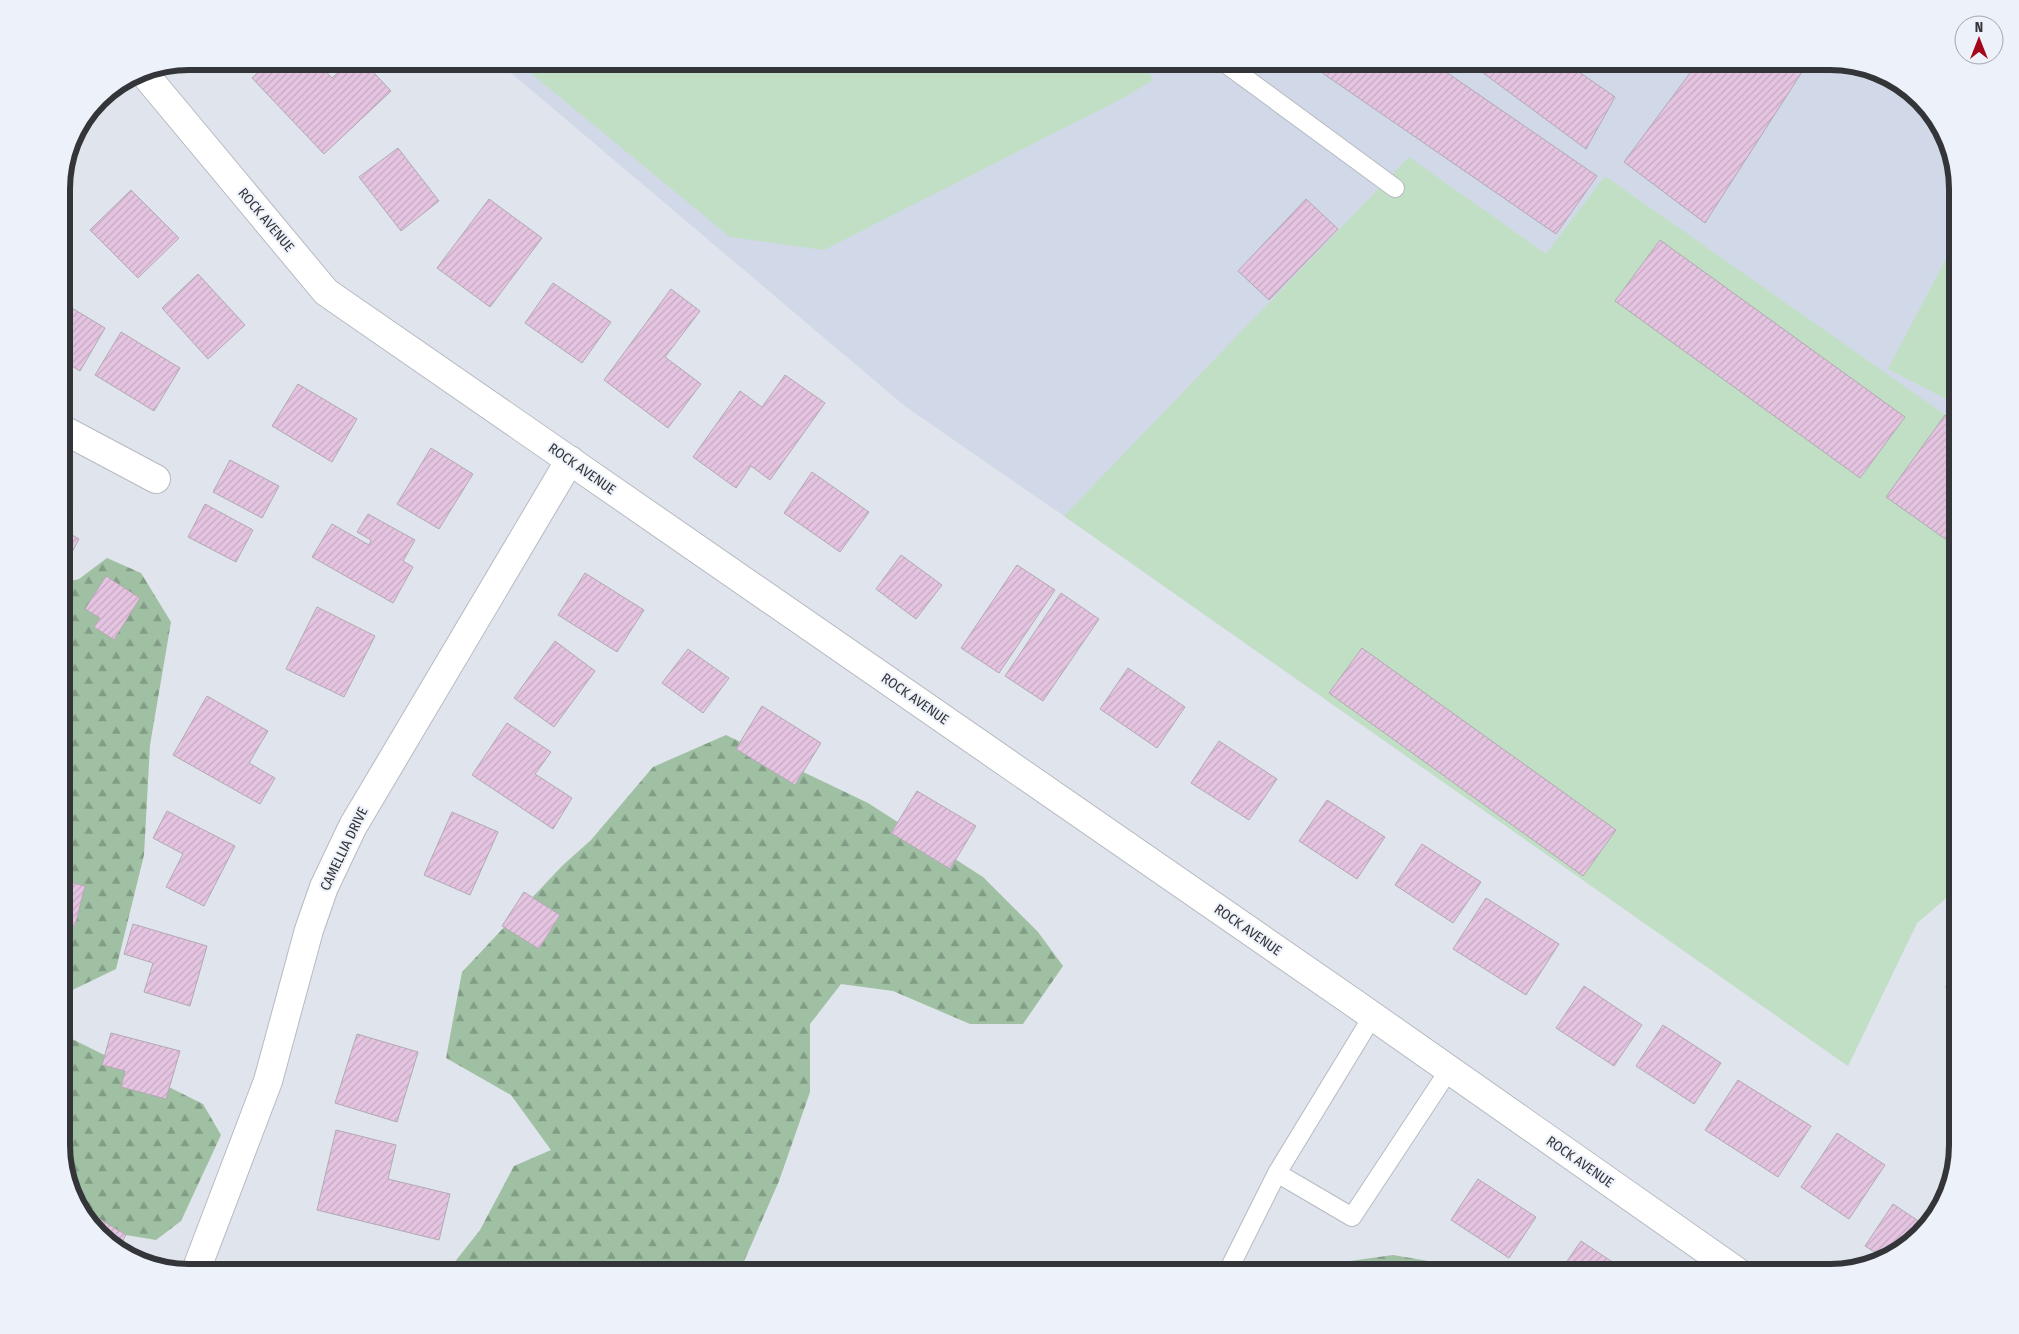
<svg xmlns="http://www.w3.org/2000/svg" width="2019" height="1334" viewBox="0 0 2019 1334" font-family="'Fira Sans Condensed',sans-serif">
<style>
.built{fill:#d1d8e7}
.grass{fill:#c1dfc4}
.forest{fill:url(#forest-firs)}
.cemetery{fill:url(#cemetery-stones)}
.building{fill:url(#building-hatch);stroke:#b2aab1}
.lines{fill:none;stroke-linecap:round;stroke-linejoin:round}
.service-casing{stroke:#b6bac2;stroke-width:20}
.minor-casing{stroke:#b6bac2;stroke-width:30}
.service{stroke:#fff;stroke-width:18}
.minor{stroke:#fff;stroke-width:28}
.labels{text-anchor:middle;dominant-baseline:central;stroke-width:4;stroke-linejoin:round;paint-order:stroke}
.street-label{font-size:14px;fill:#343539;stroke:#edf1fa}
.rim{fill:none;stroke:#343539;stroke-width:6}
</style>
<defs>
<pattern id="forest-firs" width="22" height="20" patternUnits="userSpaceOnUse" patternTransform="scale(1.25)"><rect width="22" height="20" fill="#9fc0a3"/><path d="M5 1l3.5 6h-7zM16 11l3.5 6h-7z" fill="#829d86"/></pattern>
<pattern id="cemetery-stones" width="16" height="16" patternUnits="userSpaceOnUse" patternTransform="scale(1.25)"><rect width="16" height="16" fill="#c1dfc4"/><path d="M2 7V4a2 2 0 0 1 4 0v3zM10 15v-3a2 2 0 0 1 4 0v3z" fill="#a6c0a9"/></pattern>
<pattern id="building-hatch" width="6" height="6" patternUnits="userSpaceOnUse" patternTransform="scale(1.25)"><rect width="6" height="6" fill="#e5c4e1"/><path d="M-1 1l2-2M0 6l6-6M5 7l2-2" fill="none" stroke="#c5a9c2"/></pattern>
</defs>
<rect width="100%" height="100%" fill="#e0e4ec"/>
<path class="built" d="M 497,61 L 1830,61 L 1901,83 L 1941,126 L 1958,189 L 1958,888 L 1917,923 L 1848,1066 L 1064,516 L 906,407 Z"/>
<path class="grass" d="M 516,61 L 1144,61 L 1153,80 L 1123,98 L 824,250 L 730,237 Z
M 1409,157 L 1546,254 L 1605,176 L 1958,424 L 1958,888 L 1917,923 L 1848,1066 L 1064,516 Z
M 1958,236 L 1958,405 L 1888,369 Z"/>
<path class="forest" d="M 107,558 L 141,573 L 171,622 L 150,745 L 144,855 L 116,969 L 62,995 L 62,583 L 79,579 Z
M 726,735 L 868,803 L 983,877 L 1038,932 L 1063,966 L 1023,1024 L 970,1024 L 893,991 L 841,984 L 810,1024 L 810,1092 L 779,1181 L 739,1273 L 446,1273 L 480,1230 L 514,1166 L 551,1150 L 511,1095 L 446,1058 L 462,972 L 562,866 L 591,840 L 653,767 Z
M 62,1034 L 203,1104 L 221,1135 L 181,1221 L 156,1240 L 126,1235 L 93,1224 L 79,1209 L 62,1153 Z
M 1393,1255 L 1464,1267 L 1471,1273 L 1284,1273 L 1285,1270 Z"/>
<path class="cemetery" d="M 1958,963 L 1958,994 L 1945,987 Z"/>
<path class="building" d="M 270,61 L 316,61 L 332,78 L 351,61 L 363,61 L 391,91 L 324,154 L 252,78 Z
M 1305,61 L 1430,61 L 1597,176 L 1556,234 Z
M 1467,61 L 1567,61 L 1566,63 L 1615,97 L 1586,149 Z
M 1699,61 L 1809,61 L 1705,223 L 1624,162 Z
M 1879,76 L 1901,83 L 1920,104 Z
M 398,148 L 439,201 L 401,231 L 359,177 Z
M 131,190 L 179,238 L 138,278 L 90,230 Z
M 489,199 L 542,238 L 490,307 L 437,268 Z
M 1306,199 L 1338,229 L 1269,300 L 1238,271 Z
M 1660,240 L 1905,417 L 1860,478 L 1615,301 Z
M 198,274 L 245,325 L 208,359 L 162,308 Z
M 553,283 L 611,322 L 582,363 L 525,323 Z
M 671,289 L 700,311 L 665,357 L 701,384 L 668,428 L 604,380 Z
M 62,302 L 105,328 L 80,371 L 62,360 Z
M 121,332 L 180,368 L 154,411 L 95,375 Z
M 785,375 L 825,403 L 770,480 L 751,466 L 736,488 L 693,457 L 740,391 L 762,407 Z
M 298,384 L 357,419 L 332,462 L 272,426 Z
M 1945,415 L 1958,424 L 1958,548 L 1886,497 Z
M 431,448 L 473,474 L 439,529 L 397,504 Z
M 230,460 L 279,486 L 262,518 L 213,492 Z
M 812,472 L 869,512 L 840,552 L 784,513 Z
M 205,504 L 253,530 L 236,562 L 188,537 Z
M 368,514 L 415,540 L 403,561 L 413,567 L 393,603 L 312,557 L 332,524 L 369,545 L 371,540 L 357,532 Z
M 62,529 L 79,539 L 62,571 Z
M 901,555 L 942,585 L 916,619 L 876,589 Z
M 1017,565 L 1055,590 L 999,673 L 961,648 Z
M 585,573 L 644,610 L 617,652 L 558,615 Z
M 106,576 L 140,598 L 114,640 L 94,627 L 100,618 L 85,609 Z
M 1061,593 L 1099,619 L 1043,701 L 1005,676 Z
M 317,607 L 375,636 L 344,697 L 286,669 Z
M 555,641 L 595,671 L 554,727 L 514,698 Z
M 1362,648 L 1616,830 L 1583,876 L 1329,693 Z
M 688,649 L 729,678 L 703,713 L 662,683 Z
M 1128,668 L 1185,707 L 1157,748 L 1100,709 Z
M 207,696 L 268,731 L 249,763 L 275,778 L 260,804 L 173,755 Z
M 762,706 L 821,743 L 795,785 L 736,749 Z
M 507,723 L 551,752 L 535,774 L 572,798 L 553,829 L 472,775 Z
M 1219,741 L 1277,779 L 1249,820 L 1191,783 Z
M 917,791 L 976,826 L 950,869 L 891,833 Z
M 1327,800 L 1385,837 L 1357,879 L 1299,841 Z
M 167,811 L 235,846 L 204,906 L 166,887 L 183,854 L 153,838 Z
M 452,812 L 498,832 L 470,895 L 424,875 Z
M 1422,844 L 1481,882 L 1453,923 L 1395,885 Z
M 62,880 L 85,886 L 75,926 L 62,922 Z
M 524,892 L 560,915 L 539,949 L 502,926 Z
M 1486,898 L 1559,944 L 1526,995 L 1453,949 Z
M 133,924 L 207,946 L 190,1006 L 144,992 L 153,963 L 124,954 Z
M 1584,986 L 1642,1025 L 1614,1066 L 1556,1028 Z
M 1663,1025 L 1721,1063 L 1694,1104 L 1636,1066 Z
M 111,1033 L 180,1051 L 166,1099 L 121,1087 L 125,1071 L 102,1065 Z
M 357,1034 L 418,1052 L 397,1122 L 335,1103 Z
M 1738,1080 L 1811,1126 L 1778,1177 L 1705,1130 Z
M 336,1130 L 396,1145 L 388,1179 L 450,1194 L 439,1240 L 317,1210 Z
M 1837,1133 L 1885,1165 L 1849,1219 L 1801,1187 Z
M 1478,1179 L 1536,1217 L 1509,1258 L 1451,1220 Z
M 1893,1204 L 1926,1226 L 1893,1256 L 1884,1258 L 1865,1246 Z
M 77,1205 L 126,1235 L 117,1250 L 79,1209 Z
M 1581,1241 L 1629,1273 L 1559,1273 Z"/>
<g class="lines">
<g class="service-casing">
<path id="service" d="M 1222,61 L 1395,188
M 1277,1173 L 1352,1217 L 1449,1070
M 1227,1273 L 1277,1173 L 1372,1017"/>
</g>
<g class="minor-casing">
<path id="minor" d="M 142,71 L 326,292 L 1354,1003 L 1739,1273
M 62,429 L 156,479
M 195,1273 L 268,1081 L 309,930 L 324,887 L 353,826 L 570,460"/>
</g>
<use href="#service" class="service"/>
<use href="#minor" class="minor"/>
</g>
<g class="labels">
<g class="street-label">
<text transform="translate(266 220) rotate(50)">ROCK AVENUE</text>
<text transform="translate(582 469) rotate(35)">ROCK AVENUE</text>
<text transform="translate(915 699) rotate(35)">ROCK AVENUE</text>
<text transform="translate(344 849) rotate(-64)">CAMELLIA DRIVE</text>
<text transform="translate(1248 930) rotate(35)">ROCK AVENUE</text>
<text transform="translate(1580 1162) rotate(35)">ROCK AVENUE</text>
</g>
</g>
<path d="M0 0H2019V1334H0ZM189 70H1830A119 119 0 0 1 1949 189V1145A119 119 0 0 1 1830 1264H189A119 119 0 0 1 70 1145V189A119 119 0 0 1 189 70Z" fill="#edf1fa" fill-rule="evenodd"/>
<path class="rim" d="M189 70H1830A119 119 0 0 1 1949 189V1145A119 119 0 0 1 1830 1264H189A119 119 0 0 1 70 1145V189A119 119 0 0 1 189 70Z"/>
<g transform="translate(1979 40)"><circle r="24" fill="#edf1fa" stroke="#a3a6ad"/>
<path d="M0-4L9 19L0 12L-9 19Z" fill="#a3071c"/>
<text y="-8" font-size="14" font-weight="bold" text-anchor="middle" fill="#343539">N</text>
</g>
</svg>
